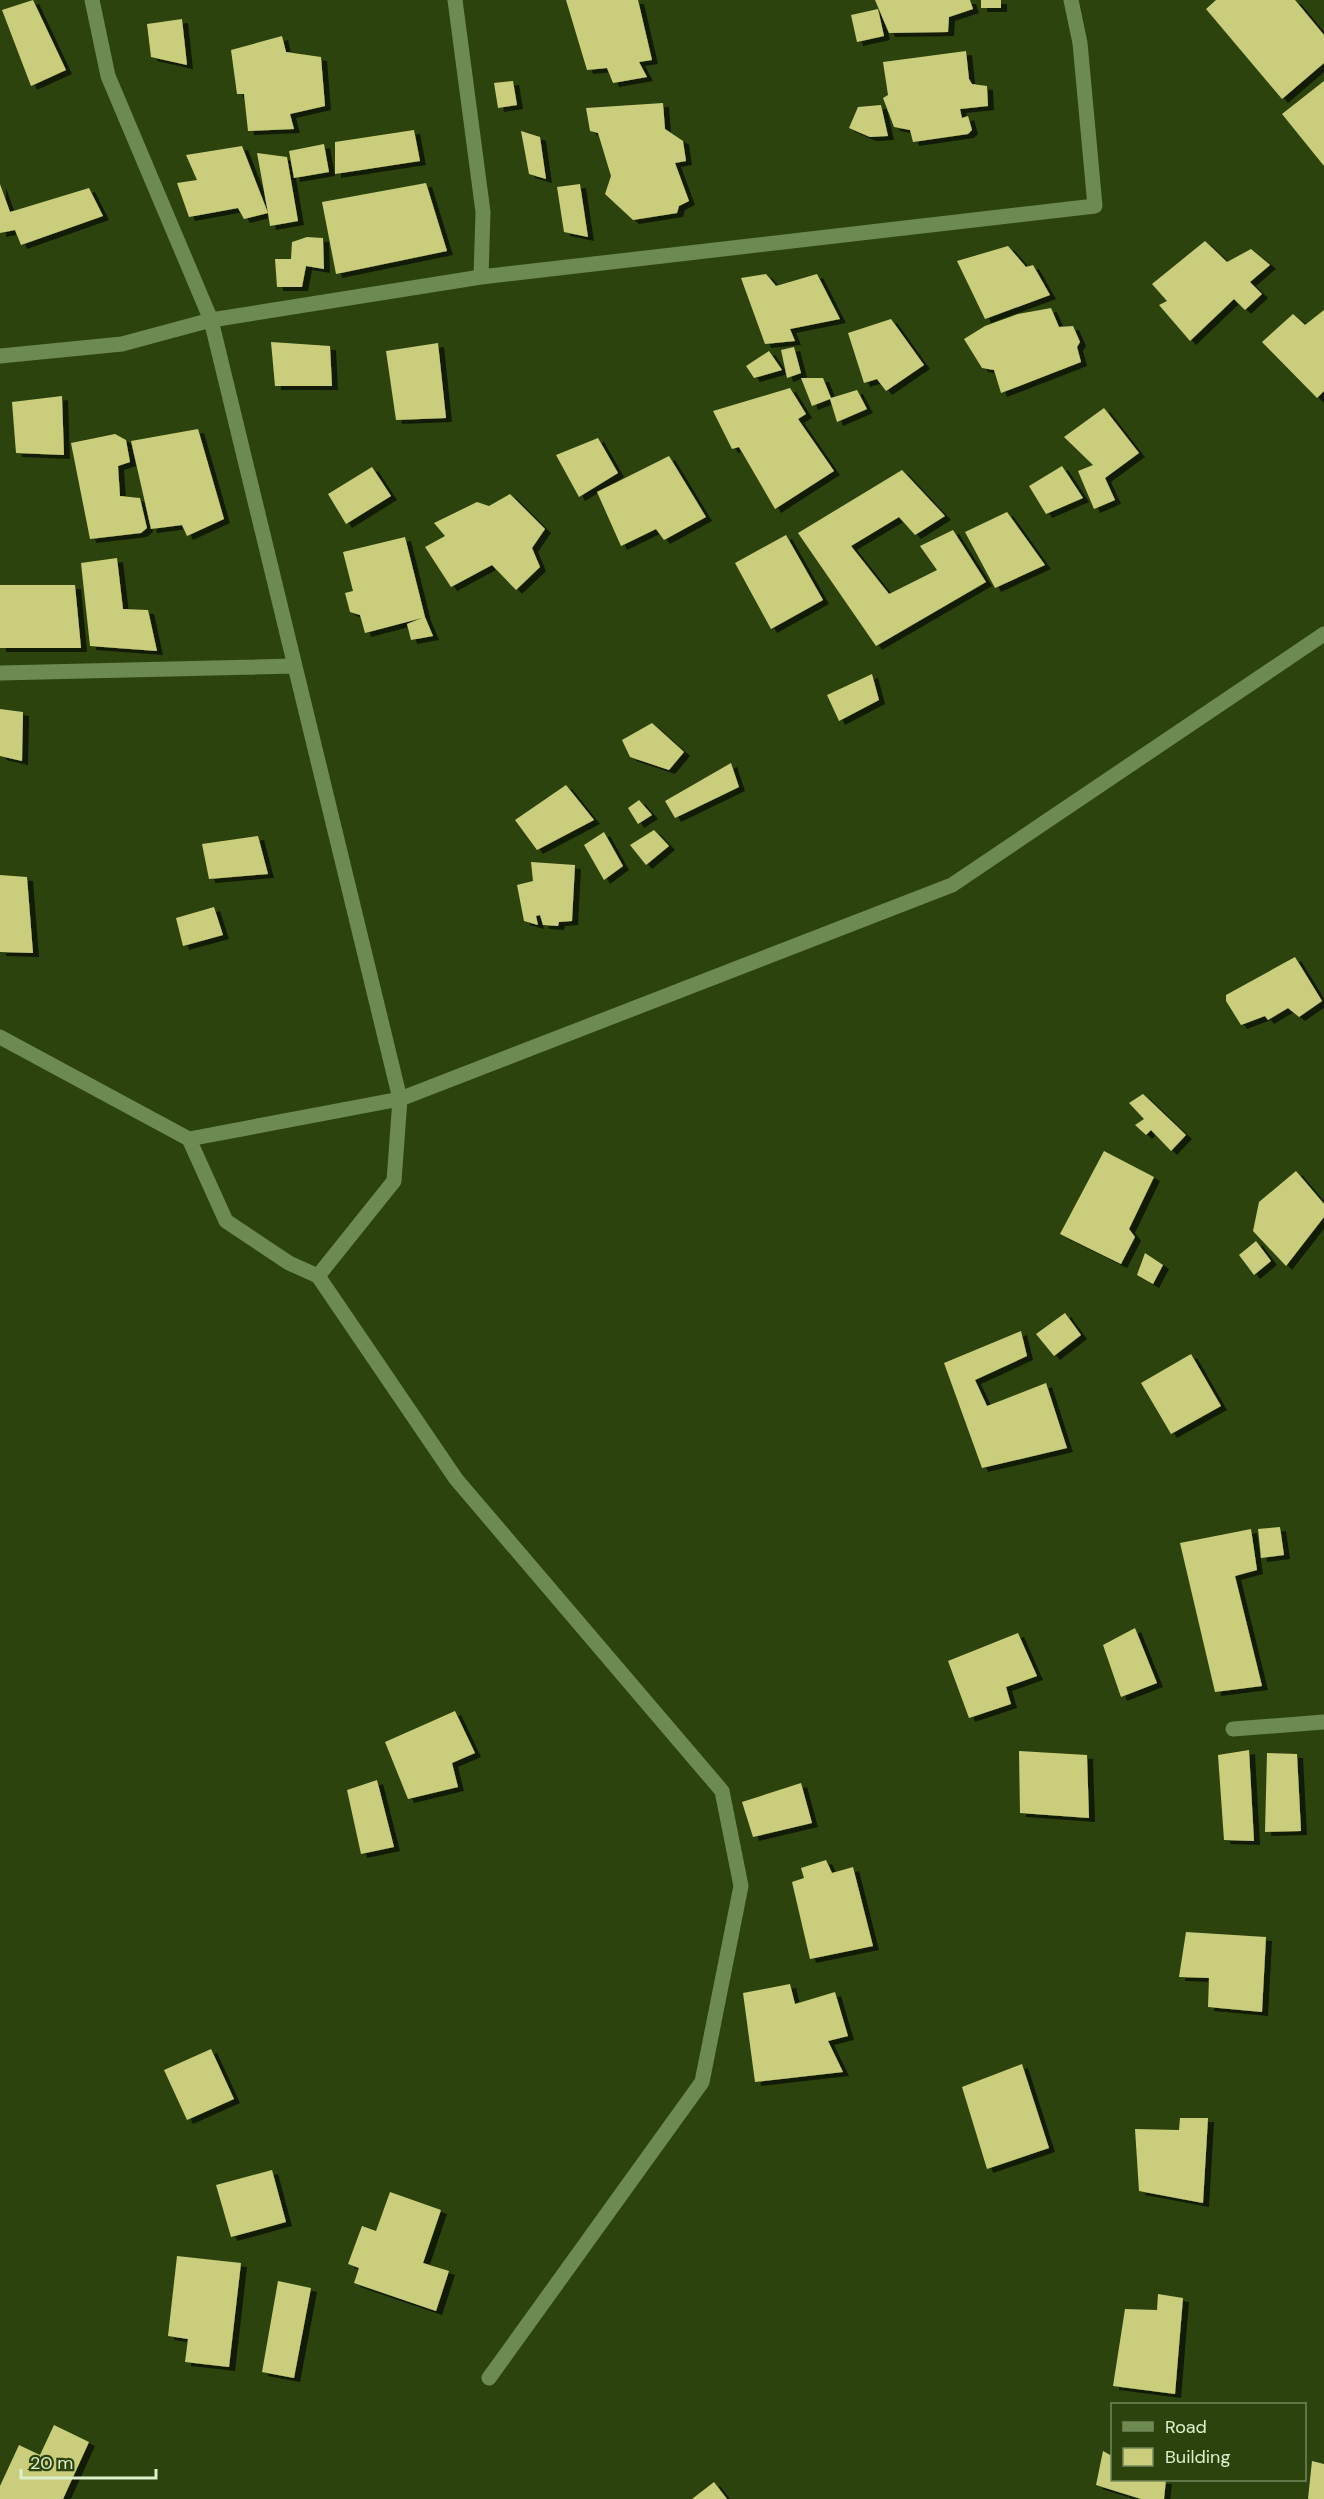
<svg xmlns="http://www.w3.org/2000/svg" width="1324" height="2499" viewBox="0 0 1324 2499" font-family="'DM Sans',sans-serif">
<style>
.building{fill:#cacd7c;filter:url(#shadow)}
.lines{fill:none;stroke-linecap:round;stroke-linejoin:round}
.minor{stroke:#6d8a51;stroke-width:15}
</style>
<defs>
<filter id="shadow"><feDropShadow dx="6" dy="4" stdDeviation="0" flood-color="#0009"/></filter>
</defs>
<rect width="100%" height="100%" fill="#2c430e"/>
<path class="building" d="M 33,0 L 66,70 L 31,86 L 2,10 Z
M 566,0 L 638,0 L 652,60 L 639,62 L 647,77 L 613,83 L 607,68 L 587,70 Z
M 875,0 L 970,0 L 973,9 L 949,17 L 948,32 L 889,33 Z
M 981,0 L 1001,0 L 1001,8 L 981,8 Z
M 1216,0 L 1295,0 L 1324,35 L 1324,63 L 1282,99 L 1206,9 Z
M 878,9 L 884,36 L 857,42 L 851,15 Z
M 182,19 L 187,65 L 151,57 L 147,24 Z
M 282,36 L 286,52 L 321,57 L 325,106 L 290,114 L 294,129 L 248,131 L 244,94 L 237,94 L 231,50 Z
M 966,51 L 969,79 L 972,84 L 987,86 L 988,106 L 960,109 L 962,118 L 968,116 L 972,130 L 968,134 L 913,142 L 910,130 L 894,127 L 883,98 L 888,95 L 883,62 Z
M 513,81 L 517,105 L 498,108 L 494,83 Z
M 1324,81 L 1324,166 L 1282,114 Z
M 663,103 L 665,129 L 683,141 L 686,161 L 675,163 L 689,201 L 679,206 L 677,213 L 633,220 L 605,194 L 611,176 L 598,133 L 590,131 L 586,108 Z
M 881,105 L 888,136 L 870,137 L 849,128 L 858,107 Z
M 414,130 L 420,161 L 335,174 L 335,142 Z
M 521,131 L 540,137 L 546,179 L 529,174 Z
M 324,144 L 329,172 L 294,178 L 289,151 Z
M 242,146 L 268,213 L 257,153 L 287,157 L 298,221 L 270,226 L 268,213 L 244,219 L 238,208 L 189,217 L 177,183 L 197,180 L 186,155 Z
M 426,183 L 447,251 L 336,274 L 322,202 Z
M 0,184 L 10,212 L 89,188 L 103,216 L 21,245 L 15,230 L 0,233 Z
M 580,184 L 588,237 L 564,232 L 557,187 Z
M 307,237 L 323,238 L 324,269 L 306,266 L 302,287 L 277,287 L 275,259 L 291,259 L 292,242 Z
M 1205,241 L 1227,262 L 1251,249 L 1270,265 L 1250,282 L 1262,294 L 1245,310 L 1234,299 L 1190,341 L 1159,305 L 1167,301 L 1152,284 Z
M 1008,246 L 1026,267 L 1033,265 L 1050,295 L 985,319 L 957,261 Z
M 766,274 L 776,286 L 817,274 L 840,319 L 790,329 L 795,341 L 765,344 L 741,278 Z
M 1051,308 L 1059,327 L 1073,326 L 1080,342 L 1077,347 L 1081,362 L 1001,393 L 994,370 L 982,368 L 964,339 L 985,326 L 1018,314 Z
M 1324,310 L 1324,391 L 1317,398 L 1262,342 L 1293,314 L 1305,325 Z
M 891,319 L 924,365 L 886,391 L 877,379 L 864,383 L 848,333 Z
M 271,342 L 330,346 L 332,386 L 275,386 Z
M 438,343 L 446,418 L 396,420 L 386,351 Z
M 794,347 L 801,373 L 787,378 L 781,350 Z
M 769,351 L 782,370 L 754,378 L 746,366 Z
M 801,378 L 823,378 L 831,398 L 857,390 L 867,409 L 837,422 L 830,399 L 812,406 Z
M 790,388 L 806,414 L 798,419 L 834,471 L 775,509 L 739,447 L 732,449 L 713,411 Z
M 62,396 L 64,455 L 16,453 L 12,402 Z
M 1104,408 L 1139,453 L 1105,478 L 1115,500 L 1094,509 L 1078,471 L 1093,465 L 1064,437 Z
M 198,429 L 224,519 L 187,536 L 182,525 L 151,529 L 131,441 Z
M 115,434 L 126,440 L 130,462 L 118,466 L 120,496 L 140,498 L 147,528 L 141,533 L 90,539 L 71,443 Z
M 598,438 L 618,473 L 579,497 L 556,455 Z
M 669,456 L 706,517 L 664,540 L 656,529 L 621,546 L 597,492 Z
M 1062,466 L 1083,498 L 1046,514 L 1029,486 Z
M 372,467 L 391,496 L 346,524 L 328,494 Z
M 902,470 L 945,516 L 915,535 L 899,517 L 851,546 L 889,594 L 937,570 L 920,546 L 953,530 L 986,582 L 876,646 L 798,533 Z
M 510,494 L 545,529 L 532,548 L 540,567 L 516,590 L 492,565 L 451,587 L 425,547 L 445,536 L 434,523 L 477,502 L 489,506 Z
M 1007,512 L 1045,565 L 995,588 L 965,532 Z
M 786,535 L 823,600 L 771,629 L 735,563 Z
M 405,537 L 425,617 L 433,636 L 411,640 L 407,624 L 422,618 L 365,633 L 360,615 L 350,612 L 345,593 L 353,591 L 343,552 Z
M 117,558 L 123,609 L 148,610 L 157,651 L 90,646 L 81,563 Z
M 0,585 L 75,585 L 81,648 L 0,648 Z
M 872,674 L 879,700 L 839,721 L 827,695 Z
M 0,709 L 23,712 L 22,761 L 0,756 Z
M 652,723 L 684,752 L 669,770 L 630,757 L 622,740 Z
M 731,763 L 739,787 L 675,818 L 665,801 Z
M 566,785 L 594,820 L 537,850 L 515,820 Z
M 639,800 L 652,815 L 638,824 L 628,808 Z
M 654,830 L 669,846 L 646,865 L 630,845 Z
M 604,832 L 623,866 L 604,880 L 584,845 Z
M 258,836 L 268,874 L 209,879 L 202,844 Z
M 531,862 L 575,865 L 572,921 L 559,922 L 558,926 L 543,925 L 540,915 L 536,916 L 538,925 L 524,921 L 517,885 L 533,881 Z
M 0,875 L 27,877 L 33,953 L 0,952 Z
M 214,907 L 223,935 L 183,946 L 176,918 Z
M 1295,957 L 1322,1001 L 1299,1017 L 1288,1008 L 1268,1020 L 1265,1016 L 1241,1025 L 1226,1001 L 1226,995 Z
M 1143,1094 L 1186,1135 L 1171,1151 L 1151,1130 L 1146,1135 L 1135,1125 L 1144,1119 L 1129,1103 Z
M 1104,1151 L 1154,1177 L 1129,1229 L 1135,1237 L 1121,1264 L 1060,1234 Z
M 1296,1171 L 1324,1204 L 1324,1217 L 1286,1266 L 1253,1231 L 1259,1202 Z
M 1256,1241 L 1271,1261 L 1254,1275 L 1239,1255 Z
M 1145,1253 L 1163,1265 L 1153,1284 L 1137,1275 Z
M 1065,1313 L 1081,1335 L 1054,1356 L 1036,1334 Z
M 1021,1331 L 1027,1356 L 975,1380 L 987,1406 L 1046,1383 L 1067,1448 L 982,1468 L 944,1363 Z
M 1191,1354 L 1221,1406 L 1171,1434 L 1141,1383 Z
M 1280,1527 L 1284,1555 L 1261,1558 L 1258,1529 Z
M 1251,1529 L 1257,1570 L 1235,1576 L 1262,1686 L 1215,1692 L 1180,1543 Z
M 1135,1628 L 1157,1683 L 1121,1697 L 1103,1645 Z
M 1018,1633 L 1037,1676 L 1006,1687 L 1011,1704 L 969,1718 L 948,1661 Z
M 455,1711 L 475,1753 L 452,1763 L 458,1787 L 408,1799 L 385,1742 Z
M 1249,1750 L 1254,1841 L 1224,1840 L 1218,1755 Z
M 1019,1751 L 1087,1755 L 1089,1818 L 1020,1813 Z
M 1267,1753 L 1297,1754 L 1301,1831 L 1265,1832 Z
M 377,1780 L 394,1847 L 361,1854 L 347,1790 Z
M 801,1783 L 812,1823 L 753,1837 L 742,1802 Z
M 826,1860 L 832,1873 L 853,1867 L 873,1946 L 810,1959 L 792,1882 L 804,1878 L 801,1868 Z
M 1186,1932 L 1266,1937 L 1262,2012 L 1208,2007 L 1209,1978 L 1179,1977 Z
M 790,1984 L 795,2004 L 835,1992 L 848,2036 L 828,2041 L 843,2072 L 755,2082 L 743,1993 Z
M 211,2049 L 234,2099 L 187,2120 L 164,2070 Z
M 1022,2064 L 1049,2148 L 987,2169 L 962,2087 Z
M 1180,2118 L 1208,2118 L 1203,2203 L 1139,2191 L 1135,2129 L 1179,2130 Z
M 272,2170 L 286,2222 L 231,2237 L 216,2185 Z
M 390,2192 L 441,2210 L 423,2263 L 449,2271 L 436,2311 L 354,2283 L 359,2268 L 348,2264 L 362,2226 L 376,2231 Z
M 177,2256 L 241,2263 L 229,2367 L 185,2362 L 188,2339 L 168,2336 Z
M 278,2281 L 311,2288 L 294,2378 L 262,2372 Z
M 1158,2294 L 1183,2298 L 1175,2394 L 1113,2386 L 1125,2309 L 1157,2310 Z
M 54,2425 L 89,2442 L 63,2499 L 0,2499 L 0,2486 L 19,2445 L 40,2455 Z
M 1103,2451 L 1112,2456 L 1112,2480 L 1166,2480 L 1164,2499 L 1141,2499 L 1096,2485 Z
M 1312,2461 L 1324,2464 L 1324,2499 L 1308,2499 Z
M 714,2482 L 727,2499 L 692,2499 Z"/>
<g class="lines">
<path class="minor" d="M 92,0 L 108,76 L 211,320 L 400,1099 L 394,1181 L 318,1276
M 455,0 L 483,212 L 481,277
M 0,356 L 122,344 L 211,320 L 481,277 L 1095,206 L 1080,43 L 1071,0
M 0,673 L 295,666
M 0,1037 L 189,1139 L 226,1221 L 289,1263 L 318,1276 L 456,1479 L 722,1791 L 741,1886 L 702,2082 L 489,2378
M 189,1139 L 400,1099 L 952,885 L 1324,634
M 1233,1729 L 1324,1722"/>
</g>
<rect x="1111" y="2403" width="195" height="78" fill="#2c430e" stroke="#73885a" stroke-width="1.5"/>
<rect x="1123" y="2422" width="30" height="9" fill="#6d8a51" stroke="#73885a" stroke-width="1.5"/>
<text x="1165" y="2433" font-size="18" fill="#ddf0cc">Road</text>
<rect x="1123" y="2448" width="30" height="18" fill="#cacd7c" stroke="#73885a" stroke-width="1.5"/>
<text x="1165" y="2463" font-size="18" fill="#ddf0cc">Building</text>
<path d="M21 2469v9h135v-9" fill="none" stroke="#ddf0cc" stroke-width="3"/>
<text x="30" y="2469" font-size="18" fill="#ddf0cc" stroke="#2c430e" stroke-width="4.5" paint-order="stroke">20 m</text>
</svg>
